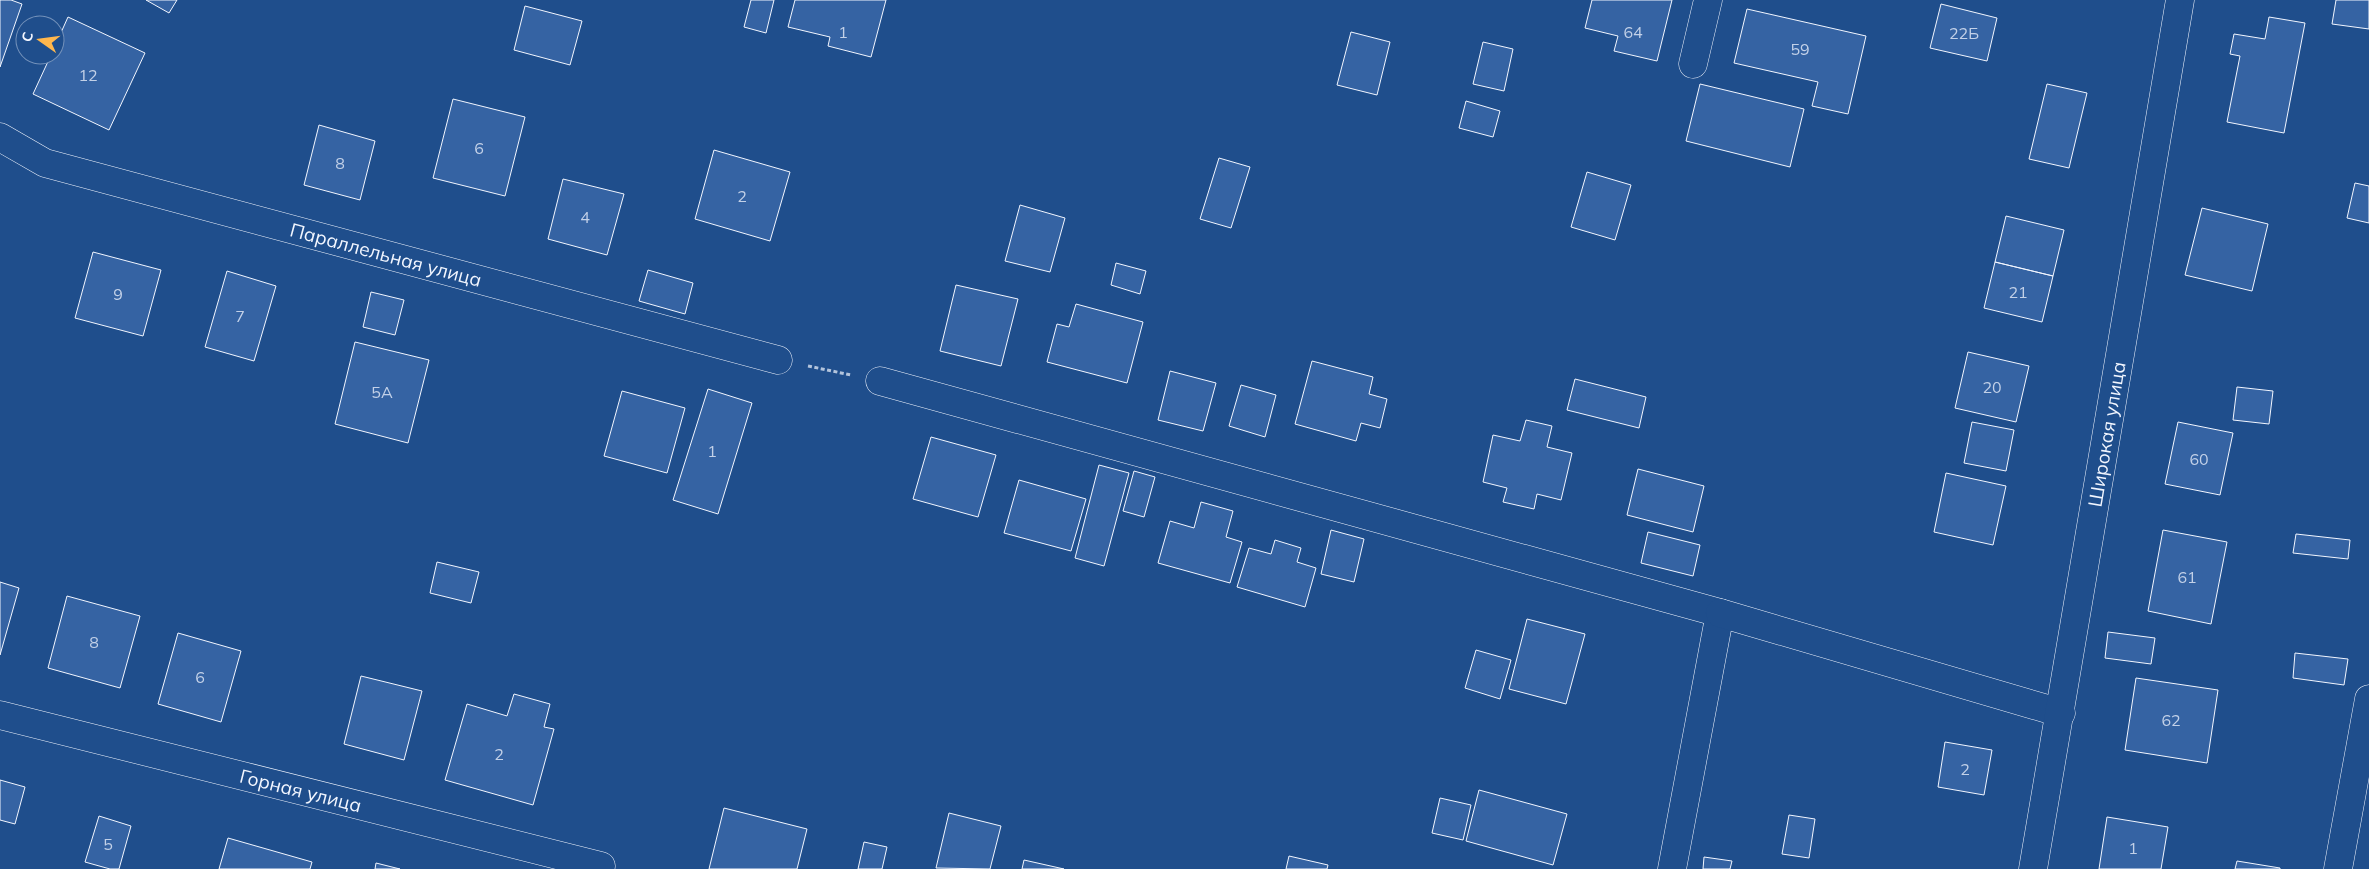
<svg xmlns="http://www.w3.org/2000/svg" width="2369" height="869" viewBox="0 0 2369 869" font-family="Mulish,sans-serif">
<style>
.building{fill:#3563a3;stroke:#f2f6ff}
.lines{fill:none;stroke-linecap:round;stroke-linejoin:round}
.minor-casing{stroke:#f2f6ff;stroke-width:29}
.path{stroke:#b3c4dc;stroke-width:3;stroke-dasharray:4 2.5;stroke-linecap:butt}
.minor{stroke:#1f4e8c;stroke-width:28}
.labels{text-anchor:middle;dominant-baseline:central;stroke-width:4;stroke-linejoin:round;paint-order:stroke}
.number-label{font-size:16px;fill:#c3d1e8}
.street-label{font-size:19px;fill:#f2f6ff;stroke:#1f4e8c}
</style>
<rect width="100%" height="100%" fill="#1f4e8c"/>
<path class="building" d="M 0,0 L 11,0 L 22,4 L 0,67 Z
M 146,0 L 177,0 L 169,13 Z
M 751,0 L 774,0 L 766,33 L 744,27 Z
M 795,0 L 886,0 L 871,57 L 828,46 L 830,37 L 788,27 Z
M 1592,0 L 1672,0 L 1657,61 L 1614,51 L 1618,36 L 1585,28 Z
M 2336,0 L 2369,0 L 2369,29 L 2332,24 Z
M 1941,4 L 1997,18 L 1987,61 L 1930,48 Z
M 525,6 L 582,21 L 570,65 L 514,50 Z
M 1747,9 L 1866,36 L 1848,114 L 1812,106 L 1818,82 L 1734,63 Z
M 68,17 L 145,53 L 109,130 L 33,94 L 51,55 L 55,55 L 55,46 Z
M 2269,17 L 2305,23 L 2284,133 L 2227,122 L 2240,56 L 2230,54 L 2234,34 L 2265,39 Z
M 1351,32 L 1390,42 L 1377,95 L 1337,85 Z
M 1483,42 L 1513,49 L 1504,91 L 1473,84 Z
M 1700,84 L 1804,109 L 1790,167 L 1686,141 Z
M 2047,84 L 2087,93 L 2069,168 L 2029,159 Z
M 453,99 L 525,117 L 505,196 L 433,178 Z
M 1466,101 L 1500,111 L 1493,137 L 1459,128 Z
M 319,125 L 375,141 L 360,200 L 304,185 Z
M 714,150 L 790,172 L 770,241 L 695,219 Z
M 1219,158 L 1250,167 L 1231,228 L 1200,219 Z
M 1587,172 L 1631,185 L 1615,240 L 1571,227 Z
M 563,179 L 624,194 L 607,255 L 548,239 Z
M 2355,183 L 2369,186 L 2369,223 L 2347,218 Z
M 1020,205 L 1065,218 L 1050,272 L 1005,261 Z
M 2202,208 L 2268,224 L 2252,291 L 2185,275 Z
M 2006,216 L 2064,230 L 2053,276 L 1995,262 Z
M 93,252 L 161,270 L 143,336 L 75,318 Z
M 1995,262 L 2053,276 L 2042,322 L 1984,308 Z
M 1116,263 L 1146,271 L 1140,294 L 1111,285 Z
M 648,270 L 693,283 L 685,314 L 639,301 Z
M 227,271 L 276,286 L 254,361 L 205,347 Z
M 956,285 L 1018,299 L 1001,366 L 940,351 Z
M 371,292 L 404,300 L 395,335 L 363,327 Z
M 1076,304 L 1143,322 L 1127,383 L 1047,362 L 1057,324 L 1069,327 Z
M 355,342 L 429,360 L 408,443 L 335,424 Z
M 1968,352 L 2029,366 L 2016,422 L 1955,408 Z
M 1312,361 L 1373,377 L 1369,394 L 1387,399 L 1380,428 L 1361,423 L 1356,441 L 1295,424 Z
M 1170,371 L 1216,383 L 1203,431 L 1158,420 Z
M 1575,379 L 1646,397 L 1639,428 L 1567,410 Z
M 1241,385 L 1276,395 L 1265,437 L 1229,426 Z
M 2237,387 L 2273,391 L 2269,424 L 2233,420 Z
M 708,389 L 752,403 L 718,514 L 673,500 Z
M 622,391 L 685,408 L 667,473 L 604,456 Z
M 1526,420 L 1552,426 L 1547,447 L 1572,453 L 1561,500 L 1537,494 L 1534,509 L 1503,502 L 1507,488 L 1483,482 L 1493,435 L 1520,441 Z
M 1972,422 L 2014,430 L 2006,471 L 1964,463 Z
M 2178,422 L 2233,433 L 2220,495 L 2165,484 Z
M 931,437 L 996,455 L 978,517 L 913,499 Z
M 1099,465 L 1129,473 L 1104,566 L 1075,558 Z
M 1638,469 L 1704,486 L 1693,532 L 1627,515 Z
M 1134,471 L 1155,477 L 1144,517 L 1123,511 Z
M 1946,473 L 2006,486 L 1993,545 L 1934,532 Z
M 1019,480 L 1086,499 L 1071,551 L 1004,533 Z
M 1201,502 L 1233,511 L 1226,537 L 1242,542 L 1230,583 L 1158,563 L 1170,521 L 1194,528 Z
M 1331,530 L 1364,539 L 1354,582 L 1321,574 Z
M 2163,530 L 2227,542 L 2211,624 L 2148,611 Z
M 1648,532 L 1700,545 L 1693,576 L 1641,563 Z
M 2296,534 L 2350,540 L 2348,559 L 2293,553 Z
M 1275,540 L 1301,548 L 1297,562 L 1316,568 L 1305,607 L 1237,587 L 1249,548 L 1271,554 Z
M 437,562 L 479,572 L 471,603 L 430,593 Z
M 0,582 L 19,588 L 0,655 Z
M 67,596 L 140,616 L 120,688 L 48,668 Z
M 1527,619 L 1585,634 L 1566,704 L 1509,689 Z
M 2108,632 L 2155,638 L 2151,664 L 2105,658 Z
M 178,633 L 241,651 L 221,722 L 158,704 Z
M 1476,650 L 1511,660 L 1500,699 L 1465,688 Z
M 2295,653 L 2348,659 L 2344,685 L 2293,678 Z
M 361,676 L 422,691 L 404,760 L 344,744 Z
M 2136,678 L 2218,690 L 2207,763 L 2125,750 Z
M 514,694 L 550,704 L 544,727 L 554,729 L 533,805 L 445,780 L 467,704 L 507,716 Z
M 1945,742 L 1992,750 L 1984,795 L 1938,787 Z
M 0,780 L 25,787 L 15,824 L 0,820 Z
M 1479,790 L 1567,814 L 1553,865 L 1466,841 Z
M 1440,798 L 1471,805 L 1463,840 L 1432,833 Z
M 724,808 L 807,829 L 797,869 L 709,869 Z
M 949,813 L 1001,826 L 990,869 L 936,868 Z
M 1789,815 L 1815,819 L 1809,858 L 1782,854 Z
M 99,816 L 131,826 L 119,869 L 110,869 L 85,862 Z
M 2107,817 L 2168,827 L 2161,869 L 2099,869 Z
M 228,838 L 312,862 L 310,869 L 219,869 Z
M 864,842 L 887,847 L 882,869 L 858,869 Z
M 1289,856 L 1328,865 L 1327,869 L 1286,869 Z
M 1704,857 L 1732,861 L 1730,869 L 1703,869 Z
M 1024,860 L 1064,869 L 1022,869 Z
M 2237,861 L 2280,868 L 2280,869 L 2235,869 Z
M 376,863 L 400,869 L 375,869 Z"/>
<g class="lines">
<g class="minor-casing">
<g id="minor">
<path d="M 1693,64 L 1708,0"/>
<path id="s1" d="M 0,137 L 45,163 L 778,360"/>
<path d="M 880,381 L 1720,613 L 1672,869"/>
<path d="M 1720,613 L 2061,713"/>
<path id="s2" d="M 0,715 L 601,866"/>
<path id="s3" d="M 2033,869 L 2180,0"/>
<path d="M 2338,869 L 2369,699"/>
</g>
</g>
<path class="path" d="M 808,366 L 851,375"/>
<use href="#minor" class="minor"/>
</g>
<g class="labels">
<g class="number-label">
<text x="843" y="32">1</text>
<text x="1633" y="32">64</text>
<text x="1964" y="33">22Б</text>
<text x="1800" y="49">59</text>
<text x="88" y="75">12</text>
<text x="479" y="148">6</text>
<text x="340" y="163">8</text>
<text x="742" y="196">2</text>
<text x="585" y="217">4</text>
<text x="2018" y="292">21</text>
<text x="118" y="294">9</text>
<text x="240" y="316">7</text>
<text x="1992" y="387">20</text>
<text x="382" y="392">5А</text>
<text x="712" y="451">1</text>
<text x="2199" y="459">60</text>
<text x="2187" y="577">61</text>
<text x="94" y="642">8</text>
<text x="200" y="677">6</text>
<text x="2171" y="720">62</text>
<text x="499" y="754">2</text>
<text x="1965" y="769">2</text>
<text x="108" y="844">5</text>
<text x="2133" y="848">1</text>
</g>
<g class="street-label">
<text stroke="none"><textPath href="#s1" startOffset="405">Параллельная улица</textPath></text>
<text stroke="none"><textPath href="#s3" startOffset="441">Широкая улица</textPath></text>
<text stroke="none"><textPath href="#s2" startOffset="310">Горная улица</textPath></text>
</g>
</g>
<g transform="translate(40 40) rotate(284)"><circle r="24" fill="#1f4e8c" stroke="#7391ba"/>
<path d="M0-4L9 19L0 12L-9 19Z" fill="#ffb74d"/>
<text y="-8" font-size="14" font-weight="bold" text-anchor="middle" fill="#f2f6ff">С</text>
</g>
</svg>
